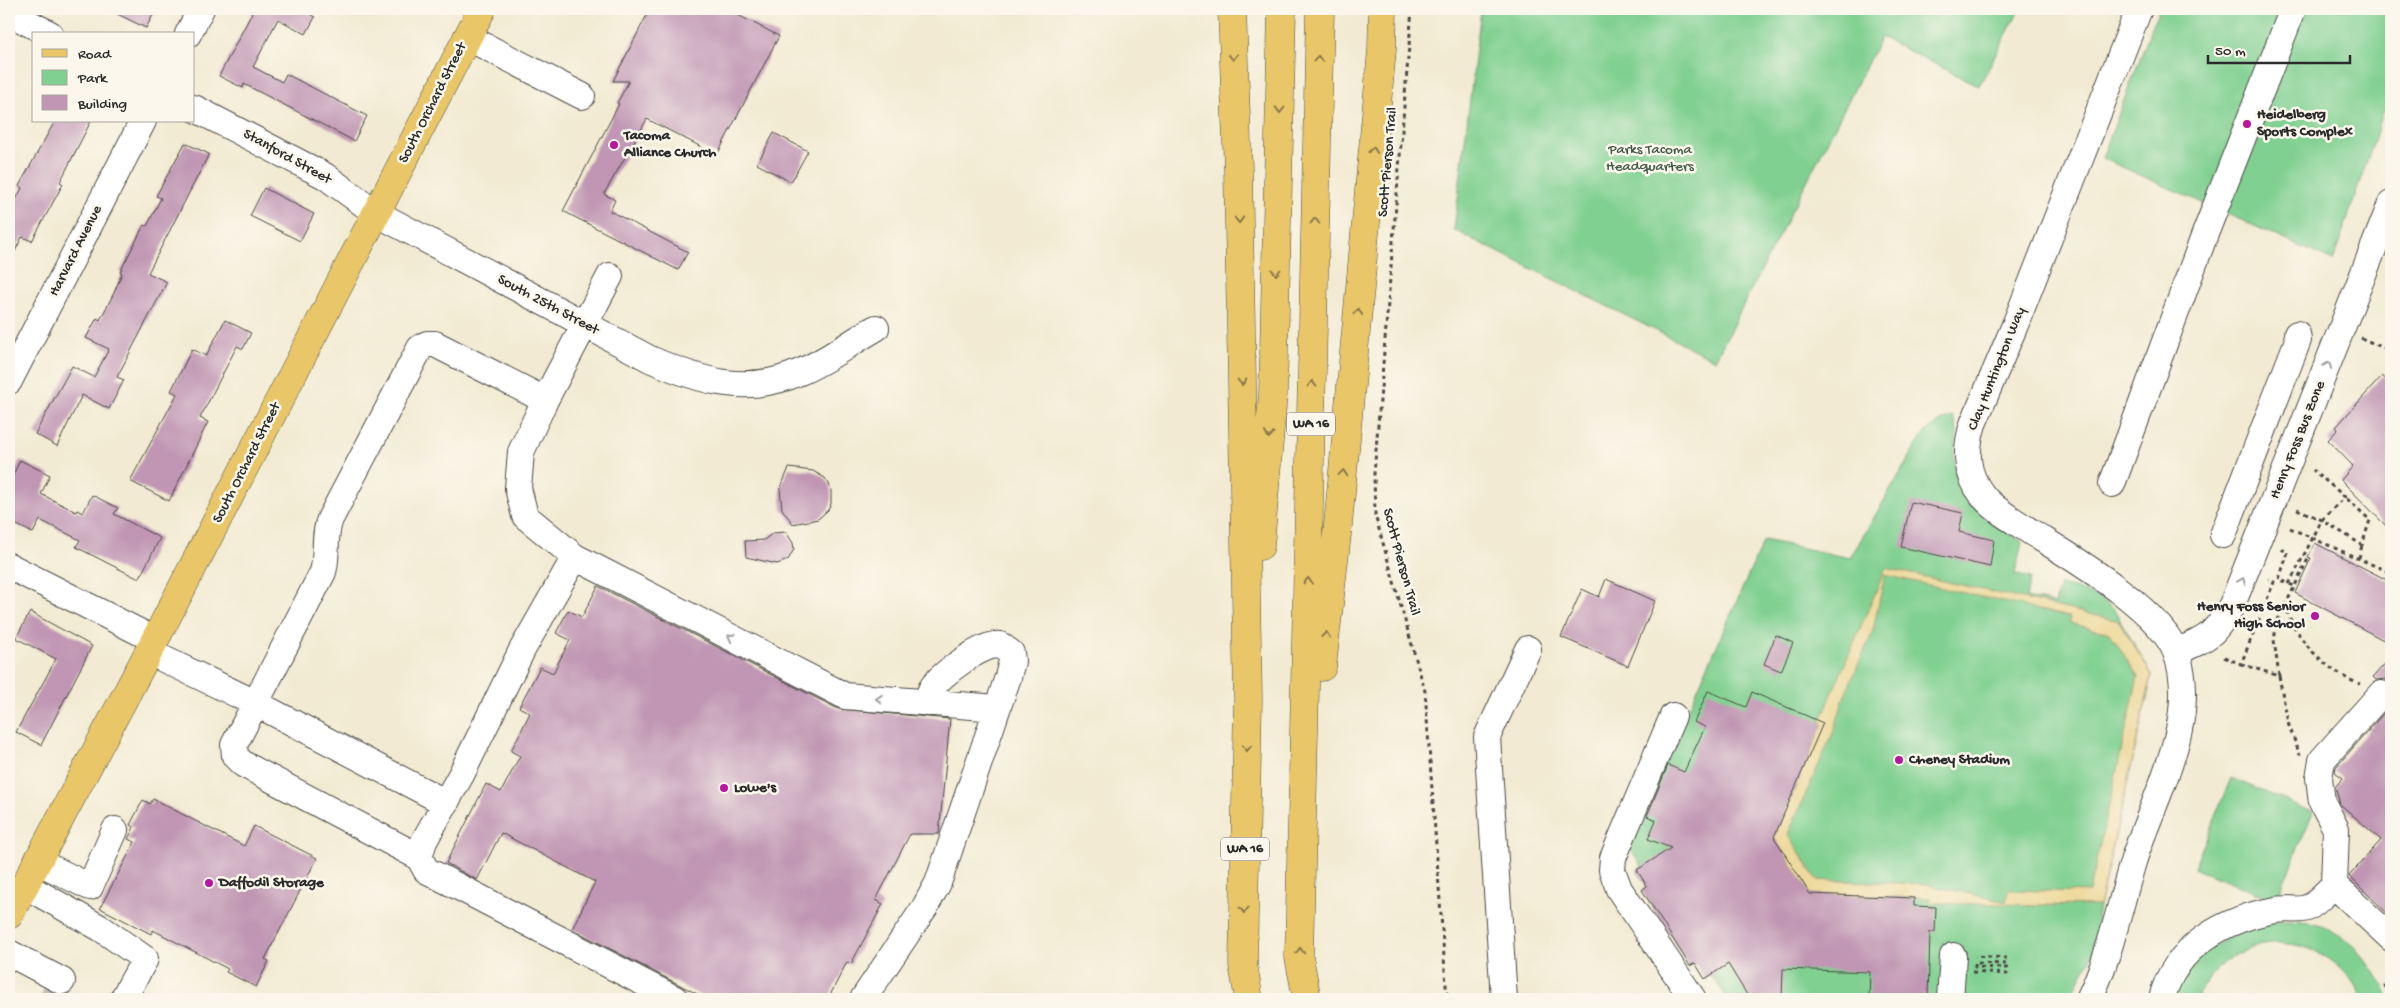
<svg xmlns="http://www.w3.org/2000/svg" width="2400" height="1008" viewBox="0 0 2400 1008" font-family="'Gochi Hand',sans-serif">
<style>
.green{fill:#80d091;stroke:#567e5e}
.sand{fill:#eeda9e;stroke:#8c8264;fill-rule:evenodd}
.building{fill:#c096b4}
.lines{fill:none;stroke-linecap:round;stroke-linejoin:round}
.minor-tunnel{stroke:#cac4b1;stroke-width:26;stroke-dasharray:26 13;stroke-linecap:butt}
.minor-casing{stroke:#494844;stroke-width:28}
.major-casing{stroke:#494844;stroke-width:29}
.highway-casing{stroke:#494844;stroke-width:29}
.path{stroke:#494844;stroke-width:3;stroke-dasharray:4 4;stroke-linecap:butt}
.minor{stroke:#fff;stroke-width:26}
.major{stroke:#e9c769;stroke-width:28}
.highway{stroke:#e9c769;stroke-width:28}
.oneway{stroke:#8a794a}
.oneway2{stroke:#a0a0a0}
.poi-dot{fill:#b5179e;stroke:#fbf7ec;stroke-width:2}
.labels{text-anchor:middle;dominant-baseline:central;stroke-width:5;stroke-linejoin:round;paint-order:stroke}
.shield{fill:#fbf7ec;stroke:#696865;stroke-width:1}
.shield-label{font-size:14px;font-weight:bold;fill:#2b2b2b}
.street-label{font-size:15px;fill:#2b2b2b;stroke:#fbf7ec}
.poi-label{font-size:15px;font-weight:bold;fill:#2b2b2b;stroke:#fbf7ec;text-anchor:start}
.park-label{font-size:15px;fill:#445d4a;stroke:#fbf7ec}
</style>
<rect width="100%" height="100%" fill="#fbf7ec"/>
<filter id="ink" filterUnits="userSpaceOnUse"><feTurbulence type="fractalNoise" baseFrequency=".02" numOctaves="2"/><feDisplacementMap in="SourceGraphic" scale="10" xChannelSelector="R" yChannelSelector="G"/><feConvolveMatrix kernelMatrix="1 2 1 2 8 2 1 2 1" color-interpolation-filters="sRGB"/></filter>
<filter id="wash" filterUnits="userSpaceOnUse"><feTurbulence type="fractalNoise" baseFrequency=".0096" numOctaves="4" result="noise"/><feDisplacementMap in="SourceGraphic" scale="20" xChannelSelector="R" yChannelSelector="G"/><feGaussianBlur stdDeviation="1.12" result="paint"/><feColorMatrix in="noise" values="0 0 0 0 0 0 0 0 0 0 0 0 0 0 0 0 0 1.4 0 .05"/><feComposite in="paint" operator="in"/></filter>
<g filter="url(#wash)">
<rect width="100%" height="100%" fill="#f2ead2"/>
<path class="green" d="M 1481,9 L 2020,9 L 1979,86 L 1881,37 L 1715,360 L 1454,230 Z
M 2159,9 L 2391,9 L 2391,90 L 2333,261 L 2102,158 Z
M 1953,417 C 1961,437 1954,440 1954,459 C 1955,501 1990,522 2022,542 L 2015,574 L 2030,578 L 2026,598 L 2055,604 L 2060,585 C 2079,589 2100,594 2114,610 L 2152,675 L 2099,906 L 2091,958 L 2069,999 L 1728,999 L 1711,975 L 1705,979 L 1695,963 L 1690,966 L 1642,890 L 1647,886 L 1637,870 L 1642,866 L 1628,845 L 1764,540 L 1850,558 L 1924,433 L 1942,420 Z
M 2231,778 L 2313,812 L 2276,901 L 2194,868 Z
M 2252,922 C 2268,922 2286,920 2303,922 C 2345,926 2374,964 2389,999 L 2363,999 C 2327,925 2231,925 2196,999 L 2170,999 L 2193,959 Z"/>
<path class="sand" d="M 1886,568 L 2119,621 L 2152,675 L 2099,906 L 1930,903 L 1930,898 L 1810,894 L 1774,837 L 1823,723 L 1820,722 ZM 1885,575 L 2070,617 L 2069,623 L 2110,633 L 2138,677 L 2089,892 L 2008,890 L 2006,902 L 1925,884 L 1817,880 L 1788,834 L 1835,728 L 1845,694 L 1872,634 Z"/>
<g id="blocks">
<path class="building" d="M 107,9 L 156,9 L 146,28 Z
M 254,9 L 300,9 L 315,17 L 306,34 L 278,19 L 253,67 L 282,82 L 286,74 L 367,116 L 354,141 L 244,84 L 243,88 L 219,76 Z
M 650,9 L 726,9 L 779,36 L 717,155 L 647,119 L 604,194 L 615,200 L 610,211 L 688,252 L 678,270 L 563,211 L 619,104 L 617,103 L 629,81 L 613,81 Z
M 55,121 L 91,121 L 60,182 L 63,184 L 32,241 L 22,237 L 9,264 L 9,213 L 22,188 L 19,186 Z
M 774,133 L 808,151 L 791,182 L 757,164 Z
M 185,143 L 209,154 L 148,273 L 167,282 L 117,377 L 124,380 L 109,409 L 82,395 L 57,446 L 35,434 L 72,366 L 94,377 L 109,349 L 86,338 L 97,318 L 100,320 L 114,293 L 122,273 L 120,272 L 144,225 L 147,226 L 161,198 L 156,196 Z
M 264,188 L 314,214 L 300,241 L 250,216 Z
M 225,320 L 251,333 L 243,349 L 237,346 L 200,418 L 208,422 L 169,501 L 130,481 L 177,394 L 171,391 L 192,349 L 206,356 Z
M 2382,376 L 2391,384 L 2391,531 L 2341,480 L 2353,466 L 2328,440 L 2338,429 L 2336,427 Z
M 20,460 L 50,475 L 41,494 L 76,512 L 77,510 L 83,513 L 92,495 L 118,508 L 114,514 L 160,538 L 139,579 L 76,547 L 80,540 L 40,520 L 33,533 L 9,521 L 9,484 Z
M 789,468 L 813,471 L 825,478 L 829,484 L 831,490 L 831,504 L 828,510 L 818,519 L 793,524 L 782,509 L 780,489 Z
M 1911,502 L 1963,513 L 1959,532 L 1994,540 L 1990,567 L 1901,547 Z
M 786,532 L 793,543 L 794,549 L 788,560 L 777,564 L 746,557 L 745,541 L 764,540 L 773,533 Z
M 2315,543 L 2391,582 L 2391,644 L 2295,593 L 2311,558 L 2308,557 Z
M 1606,579 L 1655,601 L 1628,666 L 1561,637 L 1582,589 L 1599,597 Z
M 598,586 L 838,709 L 950,719 L 939,834 L 910,834 L 876,900 L 883,904 L 851,964 L 847,962 L 828,999 L 707,999 L 572,929 L 595,882 L 501,833 L 477,880 L 446,863 L 486,784 L 501,792 L 520,756 L 511,751 L 530,713 L 519,707 L 540,667 L 553,673 L 570,640 L 556,633 L 568,610 L 582,617 Z
M 30,612 L 92,646 L 41,745 L 16,732 L 56,659 L 16,638 Z
M 1776,635 L 1793,643 L 1781,671 L 1764,664 Z
M 2391,657 L 2391,683 L 2385,679 L 2376,680 L 2373,677 Z
M 1708,691 L 1746,707 L 1752,692 L 1823,723 L 1774,837 L 1810,894 L 1914,898 L 1914,906 L 1936,907 L 1935,932 L 1930,932 L 1928,999 L 1869,999 L 1870,972 L 1783,969 L 1782,999 L 1749,998 L 1728,964 L 1705,979 L 1695,963 L 1690,966 L 1642,890 L 1647,886 L 1637,870 L 1671,848 L 1648,839 L 1656,820 L 1647,816 L 1668,765 L 1684,772 L 1705,727 L 1694,722 Z
M 2391,705 L 2391,917 L 2349,876 L 2381,840 L 2340,804 L 2335,787 L 2343,778 L 2335,772 L 2336,767 Z
M 153,799 L 244,846 L 254,826 L 317,858 L 265,959 L 269,961 L 256,987 L 226,972 L 228,969 L 153,930 L 151,934 L 100,908 L 135,842 L 128,839 L 134,827 L 130,825 L 143,800 L 150,804 Z"/>
</g>
</g>
<g filter="url(#ink)">
<use href="#blocks" fill-opacity="0" stroke="#494844" stroke-width="1"/>
<g class="lines">
<path class="minor-tunnel" d="M 52,999 L 62,981"/>
<g class="minor-casing">
<path id="minor" d="M 9,13 L 50,34
M 188,34 L 201,9
M 467,37 L 582,96
M 194,108 L 325,176 L 376,213 L 650,359 C 700,381 747,396 800,372 C 827,361 851,342 876,328
M 610,276 L 545,400 L 521,452 L 518,488 L 525,516 L 575,557 L 845,696 L 997,708
M 9,381 L 143,121
M 2112,484 L 2205,234 L 2293,9
M 2223,535 L 2298,340 L 2297,334
M 575,557 L 522,650 L 461,775 L 424,841 L 419,857 L 426,870 L 675,999
M 9,566 L 155,640
M 149,652 L 257,704 L 446,803
M 2176,652 C 2209,638 2214,635 2232,605 L 2391,204
M 2381,694 L 2322,760 L 2319,778 L 2322,802 L 2336,829 L 2334,885 L 2391,938
M 1673,716 L 1613,858 L 1612,870 L 1619,889 L 1693,999
M 419,857 L 243,764 L 235,756 L 234,745 L 323,572 C 328,554 323,536 330,519 L 420,348 L 427,344 L 435,344 L 545,400
M 37,861 L 90,887 L 115,830
M 24,885 L 102,929 L 145,959 L 123,999
M 9,953 L 62,981
M 863,999 L 925,907 L 938,883 L 1008,677 L 1012,661 L 1011,653 L 1000,645 C 984,642 940,675 932,688 C 929,692 929,698 928,703
M 1504,999 L 1487,737 L 1528,649
M 1950,999 L 1953,956
M 2089,999 C 2110,956 2119,908 2133,862 C 2152,800 2200,721 2177,655 C 2162,610 2071,557 2031,532 C 2015,521 1995,511 1983,496 C 1965,473 1965,450 1973,424 L 2015,325 L 2139,9
M 2162,999 C 2174,946 2227,918 2276,910 C 2285,908 2299,911 2307,908 C 2317,903 2326,892 2334,885"/>
</g>
<g class="major-casing">
<path id="major" d="M 9,915 L 155,640 L 482,9"/>
</g>
<g class="highway-casing">
<path id="highway" d="M 1232,9 L 1238,170 L 1248,699 L 1243,965 L 1249,999
M 1260,546 L 1273,394 L 1282,9
M 1322,667 L 1338,525 L 1382,50 L 1383,9
M 1307,999 L 1299,957 L 1320,9"/>
</g>
<path class="path" d="M 1412,9 L 1374,474 L 1375,515 L 1425,691 L 1447,999
M 2361,338 L 2391,351
M 2297,509 L 2322,520 L 2362,545 L 2370,520 L 2345,497
M 2290,528 L 2391,573
M 2281,549 L 2288,552 L 2279,579 L 2294,586
M 2359,558 L 2362,545
M 2289,584 L 2322,520 L 2345,497 L 2313,470
M 2285,603 C 2292,637 2328,673 2360,684
M 2224,657 L 2241,664 L 2274,582 L 2269,579
M 2241,664 L 2279,676 L 2274,640 L 2277,622 L 2309,557
M 2279,676 L 2288,723 L 2300,755
M 1972,972 L 2007,974 L 2007,968 L 1975,967 L 1975,963 L 2006,964 L 2005,958 L 1975,956
M 2384,987 L 2391,983"/>
<use href="#minor" class="minor"/>
<use href="#major" class="major"/>
<use href="#highway" class="highway"/>
</g>
<defs><path id="oneway-chevron" d="M-2-3.5L2.5 0L-2 3.5" fill="none" stroke-width="1.6" stroke-linecap="round" stroke-linejoin="round" transform="scale(1.25)"/></defs>
<g class="oneway">
<use href="#oneway-chevron" transform="translate(1233 57) rotate(88)"/>
<use href="#oneway-chevron" transform="translate(1318 59) rotate(-89)"/>
<use href="#oneway-chevron" transform="translate(1280 110) rotate(91)"/>
<use href="#oneway-chevron" transform="translate(1373 150) rotate(-85)"/>
<use href="#oneway-chevron" transform="translate(1239 220) rotate(89)"/>
<use href="#oneway-chevron" transform="translate(1315 221) rotate(-89)"/>
<use href="#oneway-chevron" transform="translate(1276 272) rotate(91)"/>
<use href="#oneway-chevron" transform="translate(1358 312) rotate(-85)"/>
<use href="#oneway-chevron" transform="translate(1242 382) rotate(89)"/>
<use href="#oneway-chevron" transform="translate(1312 384) rotate(-89)"/>
<use href="#oneway-chevron" transform="translate(1269 435) rotate(95)"/>
<use href="#oneway-chevron" transform="translate(1343 473) rotate(-85)"/>
<use href="#oneway-chevron" transform="translate(1308 581) rotate(-89)"/>
<use href="#oneway-chevron" transform="translate(1326 635) rotate(-84)"/>
<use href="#oneway-chevron" transform="translate(1247 748) rotate(91)"/>
<use href="#oneway-chevron" transform="translate(1244 910) rotate(91)"/>
<use href="#oneway-chevron" transform="translate(1300 951) rotate(-90)"/>
</g>
<g class="oneway2">
<use href="#oneway-chevron" transform="translate(2328 365) rotate(-68)"/>
<use href="#oneway-chevron" transform="translate(2242 581) rotate(-68)"/>
<use href="#oneway-chevron" transform="translate(731 637) rotate(-153)"/>
<use href="#oneway-chevron" transform="translate(879 699) rotate(-175)"/>
</g>
</g>
<g class="poi-dot">
<circle cx="2247" cy="124" r="5"/>
<circle cx="614" cy="145" r="5"/>
<circle cx="2315" cy="616" r="5"/>
<circle cx="1899" cy="760" r="5"/>
<circle cx="724" cy="788" r="5"/>
<circle cx="209" cy="883" r="5"/>
</g>
<g class="labels">
<g class="shield">
<rect x="1287" y="412.5" width="48" height="23" rx="4"/>
<rect x="1221" y="837.5" width="48" height="23" rx="4"/>
</g>
<g class="shield-label">
<text x="1311" y="424">WA 16</text>
<text x="1245" y="849">WA 16</text>
</g>
<g class="street-label">
<text transform="translate(433 103) rotate(-63)">South Orchard Street</text>
<text transform="translate(287 157) rotate(29)">Stanford Street</text>
<text transform="translate(1388 162) rotate(-85)">Scott Pierson Trail</text>
<text transform="translate(76 251) rotate(-63)">Harvard Avenue</text>
<text transform="translate(548 305) rotate(28)">South 25th Street</text>
<text transform="translate(1997 369) rotate(-68)">Clay Huntington Way</text>
<text transform="translate(2298 440) rotate(-68)">Henry Foss Bus Zone</text>
<text transform="translate(247 463) rotate(-63)">South Orchard Street</text>
<text transform="translate(1401 562) rotate(75)">Scott Pierson Trail</text>
</g>
<g class="poi-label">
<text x="2257" y="115">Heidelberg<tspan x="2257" dy="17">Sports Complex</tspan></text>
<text x="624" y="136">Tacoma<tspan x="624" dy="17">Alliance Church</tspan></text>
<text x="2305" y="607" text-anchor="end">Henry Foss Senior<tspan x="2305" dy="17">High School</tspan></text>
<text x="1909" y="760">Cheney Stadium</text>
<text x="734" y="788">Lowe's</text>
<text x="219" y="883">Daffodil Storage</text>
</g>
<g class="park-label">
<text x="1650" y="150">Parks Tacoma<tspan x="1650" dy="17">Headquarters</tspan></text>
</g>
</g>
<rect width="2400" height="1008" fill="none" stroke="#fbf7ec" stroke-width="30"/>
<rect x="32" y="32" width="162" height="90" fill="#fbf7ec" stroke="#a8a59f"/>
<rect x="42" y="49" width="25" height="8" fill="#e9c769" stroke="#a8a59f"/>
<text x="78" y="58" font-size="15" fill="#2b2b2b">Road</text>
<rect x="42" y="70" width="25" height="15" fill="#80d091" stroke="#a8a59f"/>
<text x="78" y="82" font-size="15" fill="#2b2b2b">Park</text>
<rect x="42" y="95" width="25" height="15" fill="#c096b4" stroke="#a8a59f"/>
<text x="78" y="108" font-size="15" fill="#2b2b2b">Building</text>
<path d="M2208 55v8h142v-8" fill="none" stroke="#2b2b2b" stroke-width="2.5"/>
<text x="2215" y="55" font-size="15" fill="#2b2b2b" stroke="#fbf7ec" stroke-width="4" paint-order="stroke">50 m</text>
</svg>
